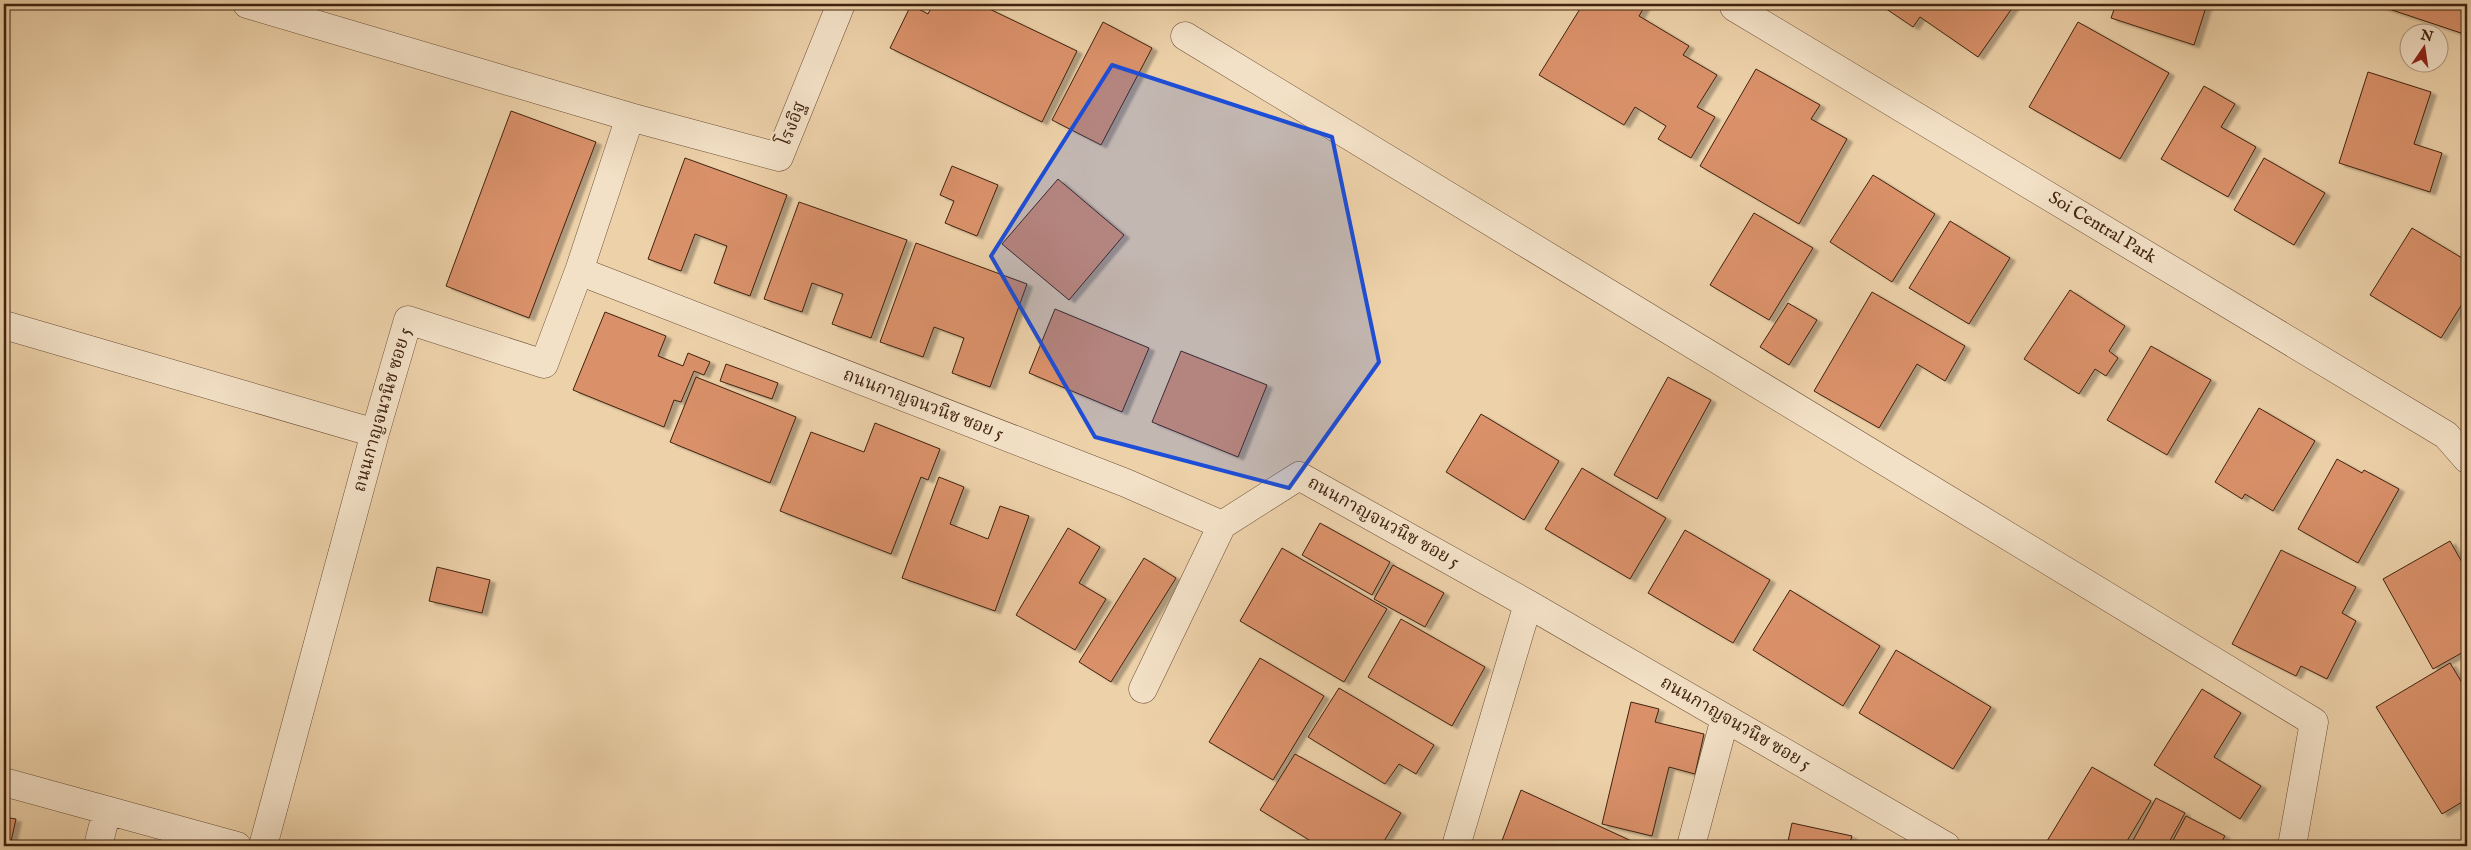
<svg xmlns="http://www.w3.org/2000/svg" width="2471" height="850" viewBox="0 0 2471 850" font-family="'IM FELL English','Noto Serif Thai',serif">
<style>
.building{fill:#da916b;stroke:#40220f;filter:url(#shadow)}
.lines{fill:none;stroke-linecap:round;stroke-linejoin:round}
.minor-casing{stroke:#6b4e36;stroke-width:29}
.minor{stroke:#f3e1c7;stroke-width:28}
.marked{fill:#1d4ed8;fill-opacity:0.2;stroke:#1d4ed8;stroke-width:4;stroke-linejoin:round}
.labels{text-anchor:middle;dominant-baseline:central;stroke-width:4.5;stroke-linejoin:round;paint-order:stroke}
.street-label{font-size:18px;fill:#40220f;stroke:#f3e1c7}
</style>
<defs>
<filter id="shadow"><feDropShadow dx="5.5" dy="3" stdDeviation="1" flood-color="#0004"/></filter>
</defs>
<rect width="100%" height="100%" fill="#edd1a9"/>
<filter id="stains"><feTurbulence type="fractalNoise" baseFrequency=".004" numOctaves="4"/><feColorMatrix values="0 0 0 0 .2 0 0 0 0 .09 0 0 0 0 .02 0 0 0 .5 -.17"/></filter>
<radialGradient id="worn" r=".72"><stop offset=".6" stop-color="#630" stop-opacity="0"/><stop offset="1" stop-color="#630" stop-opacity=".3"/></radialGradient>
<path class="building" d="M 933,4 L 979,4 L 1077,51 L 1042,122 L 890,48 L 911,5 L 928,14 Z
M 1583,4 L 1646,4 L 1639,16 L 1689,46 L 1683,55 L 1717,75 L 1697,107 L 1715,117 L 1691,158 L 1658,139 L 1666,126 L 1635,107 L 1624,125 L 1539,75 Z
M 1879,4 L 2015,4 L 1978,57 L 1920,17 L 1913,27 Z
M 2116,4 L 2207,4 L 2194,45 L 2111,18 Z
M 2374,4 L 2467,4 L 2467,23 L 2464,34 Z
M 1103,22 L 1152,48 L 1101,145 L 1052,120 Z
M 2078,22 L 2169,73 L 2120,159 L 2029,107 Z
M 1756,69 L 1820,105 L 1811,119 L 1847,139 L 1799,224 L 1700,166 Z
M 2368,72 L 2431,92 L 2414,144 L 2442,153 L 2430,192 L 2339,163 Z
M 2204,86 L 2235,104 L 2221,127 L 2256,147 L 2228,197 L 2161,159 Z
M 511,111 L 596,142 L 529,318 L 446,286 Z
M 685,158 L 787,195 L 750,296 L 714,283 L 727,246 L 695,234 L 681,271 L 648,259 Z
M 2264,158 L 2325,193 L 2294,245 L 2234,210 Z
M 952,166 L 998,185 L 977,236 L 945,223 L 954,201 L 940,195 Z
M 1873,175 L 1935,214 L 1892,282 L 1830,242 Z
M 1058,179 L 1124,235 L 1069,300 L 1002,244 Z
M 799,202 L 907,240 L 871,338 L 832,324 L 843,294 L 812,283 L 802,312 L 764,299 Z
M 1754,213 L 1813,248 L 1769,320 L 1710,285 Z
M 1950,221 L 2010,258 L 1969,324 L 1909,288 Z
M 2412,228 L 2467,261 L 2467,296 L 2441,338 L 2370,295 Z
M 916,243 L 1027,284 L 990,387 L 952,373 L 964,338 L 934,327 L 923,357 L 880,342 Z
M 2070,290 L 2125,326 L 2109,351 L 2118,358 L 2106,376 L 2095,369 L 2079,394 L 2024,359 Z
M 1872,292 L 1965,346 L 1945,381 L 1917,364 L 1879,428 L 1814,391 Z
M 1788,303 L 1817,320 L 1789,365 L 1760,347 Z
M 1055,309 L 1149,348 L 1122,412 L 1029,373 Z
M 605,312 L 666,336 L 658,356 L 683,366 L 688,353 L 710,362 L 704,375 L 694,371 L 681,402 L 674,400 L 664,427 L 573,390 Z
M 2151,346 L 2211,380 L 2167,455 L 2107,420 Z
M 1181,351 L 1267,385 L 1238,457 L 1152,422 Z
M 726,364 L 778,383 L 772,399 L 720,381 Z
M 696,377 L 796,417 L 770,483 L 670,442 Z
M 1668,377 L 1711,400 L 1657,499 L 1614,475 Z
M 2259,408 L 2315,441 L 2273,511 L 2245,494 L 2242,499 L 2215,482 Z
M 1481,414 L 1559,461 L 1524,520 L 1446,472 Z
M 875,423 L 940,449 L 928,480 L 921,477 L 891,554 L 780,511 L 811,432 L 864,452 Z
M 2337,459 L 2362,473 L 2364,470 L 2399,489 L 2358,563 L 2298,529 Z
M 1582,468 L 1666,518 L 1630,579 L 1545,529 Z
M 939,477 L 964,487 L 950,524 L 988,539 L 1000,506 L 1029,516 L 995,611 L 902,578 Z
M 1320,523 L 1390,562 L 1372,595 L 1302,555 Z
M 1068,528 L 1100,547 L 1079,583 L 1106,599 L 1075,650 L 1016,615 Z
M 1685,530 L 1770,580 L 1733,643 L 1648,593 Z
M 2450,541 L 2467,571 L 2467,650 L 2433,669 L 2383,579 Z
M 1282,548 L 1387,609 L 1344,682 L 1240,621 Z
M 2281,550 L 2356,587 L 2342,613 L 2356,621 L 2327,679 L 2301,666 L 2296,676 L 2232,644 Z
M 1144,558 L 1176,578 L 1111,682 L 1079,662 Z
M 1393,565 L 1444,593 L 1425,627 L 1374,599 Z
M 437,567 L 490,580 L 482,613 L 429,601 Z
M 1790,590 L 1880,646 L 1843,706 L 1753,650 Z
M 1401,619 L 1485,667 L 1452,726 L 1368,677 Z
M 1896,650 L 1991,707 L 1953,769 L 1859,713 Z
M 1260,658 L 1324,696 L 1273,780 L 1209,742 Z
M 2450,663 L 2467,691 L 2467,799 L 2442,814 L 2376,707 Z
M 1339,688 L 1434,745 L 1416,774 L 1399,764 L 1385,784 L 1308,737 Z
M 2202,689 L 2241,713 L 2214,757 L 2261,786 L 2240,819 L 2154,765 Z
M 1631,702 L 1659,709 L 1655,722 L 1704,734 L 1695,774 L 1669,767 L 1652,836 L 1602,824 Z
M 1295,754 L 1401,813 L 1381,846 L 1319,846 L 1260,810 Z
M 2092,767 L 2151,801 L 2124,846 L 2044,846 Z
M 1521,790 L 1638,844 L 1637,846 L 1500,846 Z
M 2156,798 L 2185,813 L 2167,846 L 2130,846 Z
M 2186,816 L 2225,836 L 2219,846 L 2170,846 Z
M 4,817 L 16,819 L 10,846 L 4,846 Z
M 1792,823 L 1852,836 L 1849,846 L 1787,846 Z"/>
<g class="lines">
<g class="minor-casing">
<path id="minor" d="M 247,4 L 630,117 L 579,271
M 1735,4 L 1734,7 L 2446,435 L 2467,459
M 1185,36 L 2314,722 L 2292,846
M 630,117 L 779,157 L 841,4
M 4,325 L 375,433
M 1143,689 L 1222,525
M 4,782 L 237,846
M 98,846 L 107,810
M 263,846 L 375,433 L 408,320 L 544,364 L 579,271 L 1126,483 L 1222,525 L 1299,476 L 1528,604 L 1946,846
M 1456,846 L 1528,604
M 1691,846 L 1725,718"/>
</g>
<use href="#minor" class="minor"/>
</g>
<path class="marked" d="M 1112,65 L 1332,137 L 1379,362 L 1289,488 L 1095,437 L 991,256 Z"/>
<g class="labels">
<g class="street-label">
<text transform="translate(793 124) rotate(-68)">โรงอิฐ</text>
<text transform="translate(2102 228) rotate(31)">Soi Central Park</text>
<text transform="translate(923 405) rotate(21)">ถนนกาญจนวนิช ซอย 5</text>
<text transform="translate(383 410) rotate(-74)">ถนนกาญจนวนิช ซอย 5</text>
<text transform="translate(1383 523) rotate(29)">ถนนกาญจนวนิช ซอย 5</text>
<text transform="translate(1735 724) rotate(30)">ถนนกาญจนวนิช ซอย 5</text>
</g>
</g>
<rect width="2471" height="850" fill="none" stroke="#edd1a9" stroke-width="20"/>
<rect x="5" y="5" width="2461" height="840" fill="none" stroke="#40220f" stroke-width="2.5"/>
<rect x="10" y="10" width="2451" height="830" fill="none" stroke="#40220f"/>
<g transform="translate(2424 48) rotate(13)"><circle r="24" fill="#f3e1c7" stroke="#ab957d"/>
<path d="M0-4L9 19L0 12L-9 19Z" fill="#8f2418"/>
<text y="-8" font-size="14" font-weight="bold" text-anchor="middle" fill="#40220f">N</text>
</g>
<rect width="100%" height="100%" filter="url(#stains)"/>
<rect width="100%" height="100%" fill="url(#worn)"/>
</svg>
